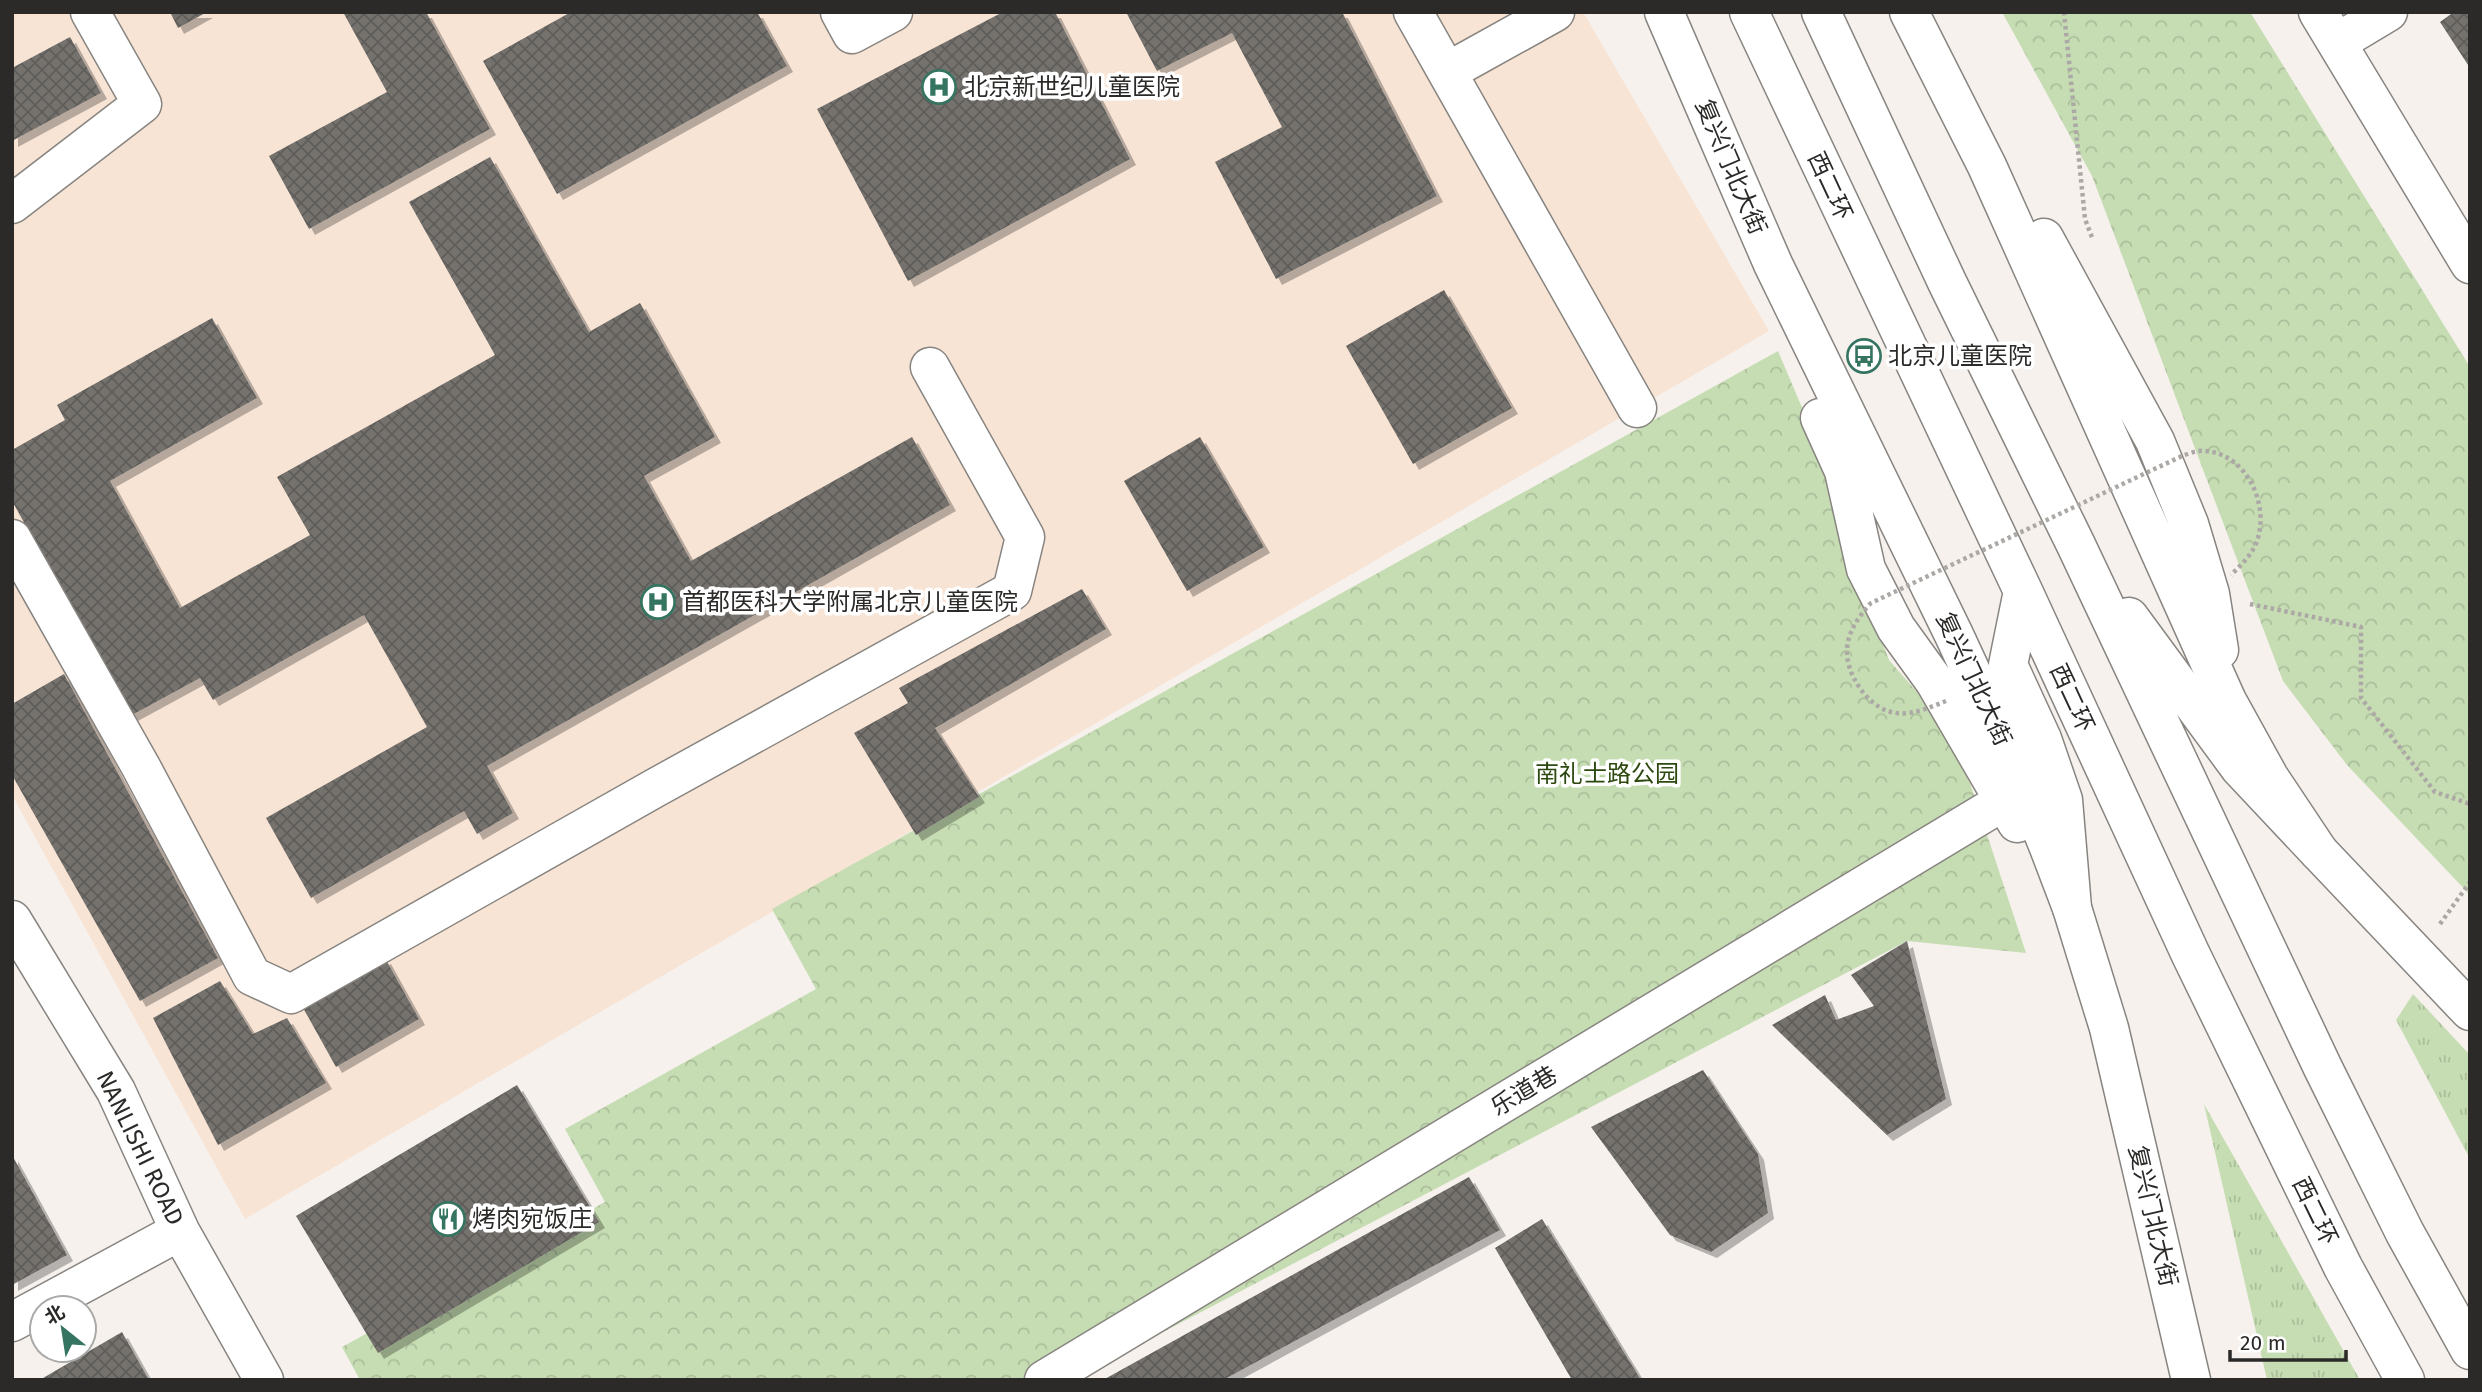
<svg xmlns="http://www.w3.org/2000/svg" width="2482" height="1392" viewBox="0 0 2482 1392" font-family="'Fira Sans','Noto Sans SC',sans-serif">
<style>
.medical{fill:#f8e4d5}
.grass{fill:url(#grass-tufts)}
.park{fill:url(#park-crowns)}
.building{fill:url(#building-cross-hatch);filter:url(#shadow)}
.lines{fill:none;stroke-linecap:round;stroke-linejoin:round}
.minor-casing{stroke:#888581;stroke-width:41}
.highway-casing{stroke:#888581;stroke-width:41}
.path{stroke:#aca8a5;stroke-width:4.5;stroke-dasharray:3.5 3.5;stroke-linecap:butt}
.minor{stroke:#fff;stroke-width:38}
.highway{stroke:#fff;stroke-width:38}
.path-bridge{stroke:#aca8a5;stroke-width:4.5;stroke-dasharray:3.5 3.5;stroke-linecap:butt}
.labels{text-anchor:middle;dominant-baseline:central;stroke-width:7;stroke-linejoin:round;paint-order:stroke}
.poi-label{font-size:24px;fill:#2b2a28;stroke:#fff;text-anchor:start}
.street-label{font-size:24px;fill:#2b2a28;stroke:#fff}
.park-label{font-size:24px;fill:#2e490f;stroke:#fff}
</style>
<defs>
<pattern id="grass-tufts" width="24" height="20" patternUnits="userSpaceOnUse" patternTransform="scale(1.75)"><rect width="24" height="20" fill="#c6ddb3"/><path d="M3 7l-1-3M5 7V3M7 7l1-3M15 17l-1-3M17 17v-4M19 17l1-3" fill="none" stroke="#aabe9a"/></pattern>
<pattern id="park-crowns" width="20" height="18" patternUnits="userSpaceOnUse" patternTransform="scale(1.75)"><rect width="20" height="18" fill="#c6ddb3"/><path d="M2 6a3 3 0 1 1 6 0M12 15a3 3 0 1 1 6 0" fill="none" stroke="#aabe9a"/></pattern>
<pattern id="building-cross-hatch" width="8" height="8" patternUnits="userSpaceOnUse" patternTransform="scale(1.75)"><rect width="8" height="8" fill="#74716d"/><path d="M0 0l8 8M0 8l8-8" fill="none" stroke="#5f5d5a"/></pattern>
<filter id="shadow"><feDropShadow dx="6" dy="6" stdDeviation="0" flood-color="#0004"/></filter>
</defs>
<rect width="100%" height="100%" fill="#f6f1ed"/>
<path class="medical" d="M 12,12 L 1583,12 L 1769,331 L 245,1219 L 12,795 Z"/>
<path class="grass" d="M 2413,994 L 2470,1055 L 2470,1159 L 2396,1020 Z
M 2204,1104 L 2360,1380 L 2267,1380 Z"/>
<path class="park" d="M 2002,12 L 2250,12 L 2470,367 L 2470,895 L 2347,765 L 2283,681 L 2092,176 Z
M 1778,351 L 1834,483 L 1847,550 L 1889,660 L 1937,715 L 1970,783 L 2026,953 L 1907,941 L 1072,1380 L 360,1380 L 342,1347 L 605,1202 L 565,1129 L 816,989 L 772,909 Z"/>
<path class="building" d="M 170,12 L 207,12 L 178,28 Z
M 343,12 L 426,12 L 490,129 L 309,229 L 269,156 L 387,92 Z
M 571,12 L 757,12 L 787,66 L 557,194 L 483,61 Z
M 1003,12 L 1055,12 L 1130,159 L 908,281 L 817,109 Z
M 1126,12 L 1342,12 L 1437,196 L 1276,279 L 1215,162 L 1282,127 L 1232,33 L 1157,71 Z
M 2454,12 L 2470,12 L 2470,68 L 2440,22 Z
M 70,37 L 101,93 L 12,141 L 12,68 Z
M 490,157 L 589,332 L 640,303 L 715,437 L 644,476 L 691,561 L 912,437 L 950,505 L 487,766 L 513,813 L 477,834 L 464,811 L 311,898 L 266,818 L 427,727 L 364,615 L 213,700 L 200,678 L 132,715 L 12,501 L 12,450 L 65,420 L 57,405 L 212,318 L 257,398 L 110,481 L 180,608 L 310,535 L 277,477 L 495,355 L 409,202 Z
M 1444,290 L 1512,408 L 1413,464 L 1346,346 Z
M 1200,437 L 1264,547 L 1187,591 L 1124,481 Z
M 1082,589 L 1106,629 L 935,728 L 979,797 L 916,835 L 854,733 L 908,703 L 899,688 Z
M 64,674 L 218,958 L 140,1001 L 12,775 L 12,704 Z
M 1907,941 L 1946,1099 L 1887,1135 L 1772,1025 L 1825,995 L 1836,1020 L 1874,1006 L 1851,975 Z
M 385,958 L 419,1019 L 336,1067 L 302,1006 Z
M 220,981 L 253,1034 L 287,1018 L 326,1083 L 218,1145 L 153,1018 Z
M 1703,1070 L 1758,1154 L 1768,1213 L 1711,1252 L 1670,1235 L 1591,1127 Z
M 517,1085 L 599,1222 L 378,1353 L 296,1216 Z
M 12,1155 L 67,1255 L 12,1285 Z
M 1469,1177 L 1500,1230 L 1223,1380 L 1103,1380 Z
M 1542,1219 L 1641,1380 L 1572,1380 L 1495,1248 Z
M 122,1332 L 149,1380 L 44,1380 L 43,1378 Z"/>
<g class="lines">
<g class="minor-casing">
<path id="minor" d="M 840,12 L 852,34 L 893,12
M 1413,12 L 1637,408
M 1664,12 L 1773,264 L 1954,635 L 2024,786 L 2048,845 L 2072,908 L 2109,1028 L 2191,1380
M 1909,12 L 1987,166 L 2227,701 L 2269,777 L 2319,852 L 2470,1011
M 2318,12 L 2470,264
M 2338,42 L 2388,12
M 1447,72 L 1555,12
M 12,204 L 142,104 L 90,12
M 2044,238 L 2155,441 L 2189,524 L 2210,594 L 2219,650
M 1820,418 L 1844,471 L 1866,569 L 1896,628 L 1935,682 L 2017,823
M 12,539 L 141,767 L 252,976 L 291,994 L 655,788 L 1012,591 L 1025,537 L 930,367
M 12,920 L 116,1091 L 180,1231 L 264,1380
M 12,1322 L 180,1231
M 1044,1380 L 2004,801"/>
</g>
<g class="highway-casing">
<path id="highway" d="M 1749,12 L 2023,591 L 2191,955 L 2343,1267 L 2405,1380
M 1821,12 L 1947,282 L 2076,545 L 2323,1068 L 2405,1233 L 2470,1350
M 2023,591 L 2008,665 L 2042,739 L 2063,800 L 2072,908
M 2129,617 L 2240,768 L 2319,852"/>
</g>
<path class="path" d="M 2064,12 L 2085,219 L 2093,240
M 2250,604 L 2361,627 L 2361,698 L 2435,792 L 2470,804
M 2440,924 L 2470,882"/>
<use href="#minor" class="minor"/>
<use href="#highway" class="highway"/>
<path class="path-bridge" d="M 1946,701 C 1928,708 1908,718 1888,711 C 1878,708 1868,699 1862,691 C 1838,658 1844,632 1871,603 L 2182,456 C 2188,454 2196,450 2203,451 C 2246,452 2270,504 2257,541 C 2252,555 2241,565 2231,575"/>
</g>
<defs>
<g id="hospital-ring" transform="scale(1.75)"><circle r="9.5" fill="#fff" stroke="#357461" stroke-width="1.5"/><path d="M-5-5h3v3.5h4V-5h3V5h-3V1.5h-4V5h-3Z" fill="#357461"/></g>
<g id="bus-ring" transform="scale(1.75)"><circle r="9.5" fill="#fff" stroke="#357461" stroke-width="1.5"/><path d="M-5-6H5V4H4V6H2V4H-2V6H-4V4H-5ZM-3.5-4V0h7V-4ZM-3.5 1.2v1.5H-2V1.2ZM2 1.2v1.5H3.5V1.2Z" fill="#357461"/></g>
<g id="restaurant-ring" transform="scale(1.75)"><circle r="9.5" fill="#fff" stroke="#357461" stroke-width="1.5"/><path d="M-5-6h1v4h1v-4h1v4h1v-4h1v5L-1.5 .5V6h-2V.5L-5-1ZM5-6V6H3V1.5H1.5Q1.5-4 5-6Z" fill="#357461"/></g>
</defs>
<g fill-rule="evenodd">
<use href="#hospital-ring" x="939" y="87"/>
<use href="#bus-ring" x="1864" y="356"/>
<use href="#hospital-ring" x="658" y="602"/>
<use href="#restaurant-ring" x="448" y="1219"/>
</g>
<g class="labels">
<g class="poi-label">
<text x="964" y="87">北京新世纪儿童医院</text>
<text x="1888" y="356">北京儿童医院</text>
<text x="682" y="602">首都医科大学附属北京儿童医院</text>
<text x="472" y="1219">烤肉宛饭庄</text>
</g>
<g class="street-label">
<text transform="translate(1731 167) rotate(67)">复兴门北大街</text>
<text transform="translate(1830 186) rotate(65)">西二环</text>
<text transform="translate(1974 679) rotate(65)">复兴门北大街</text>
<text transform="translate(2072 698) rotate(65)">西二环</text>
<text transform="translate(1524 1091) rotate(-31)">乐道巷</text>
<text transform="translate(140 1148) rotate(64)">NANLISHI ROAD</text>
<text transform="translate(2315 1211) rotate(64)">西二环</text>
<text transform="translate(2153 1216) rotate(77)">复兴门北大街</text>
</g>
<g class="park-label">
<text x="1607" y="774">南礼士路公园</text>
</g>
</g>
<rect width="2482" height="1392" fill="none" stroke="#2b2a28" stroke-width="28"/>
<g transform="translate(63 1329) rotate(330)"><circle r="33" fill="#ffffff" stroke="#aaaaa9" stroke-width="2"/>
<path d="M0-5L12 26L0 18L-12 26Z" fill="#357461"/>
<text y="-10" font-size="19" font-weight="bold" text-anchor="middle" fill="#2b2a28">北</text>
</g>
<path d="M2230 1350v10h116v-10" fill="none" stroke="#2b2a28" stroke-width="3.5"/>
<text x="2240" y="1350" font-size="21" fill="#2b2a28" stroke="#ffffff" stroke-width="5" paint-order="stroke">20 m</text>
</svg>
